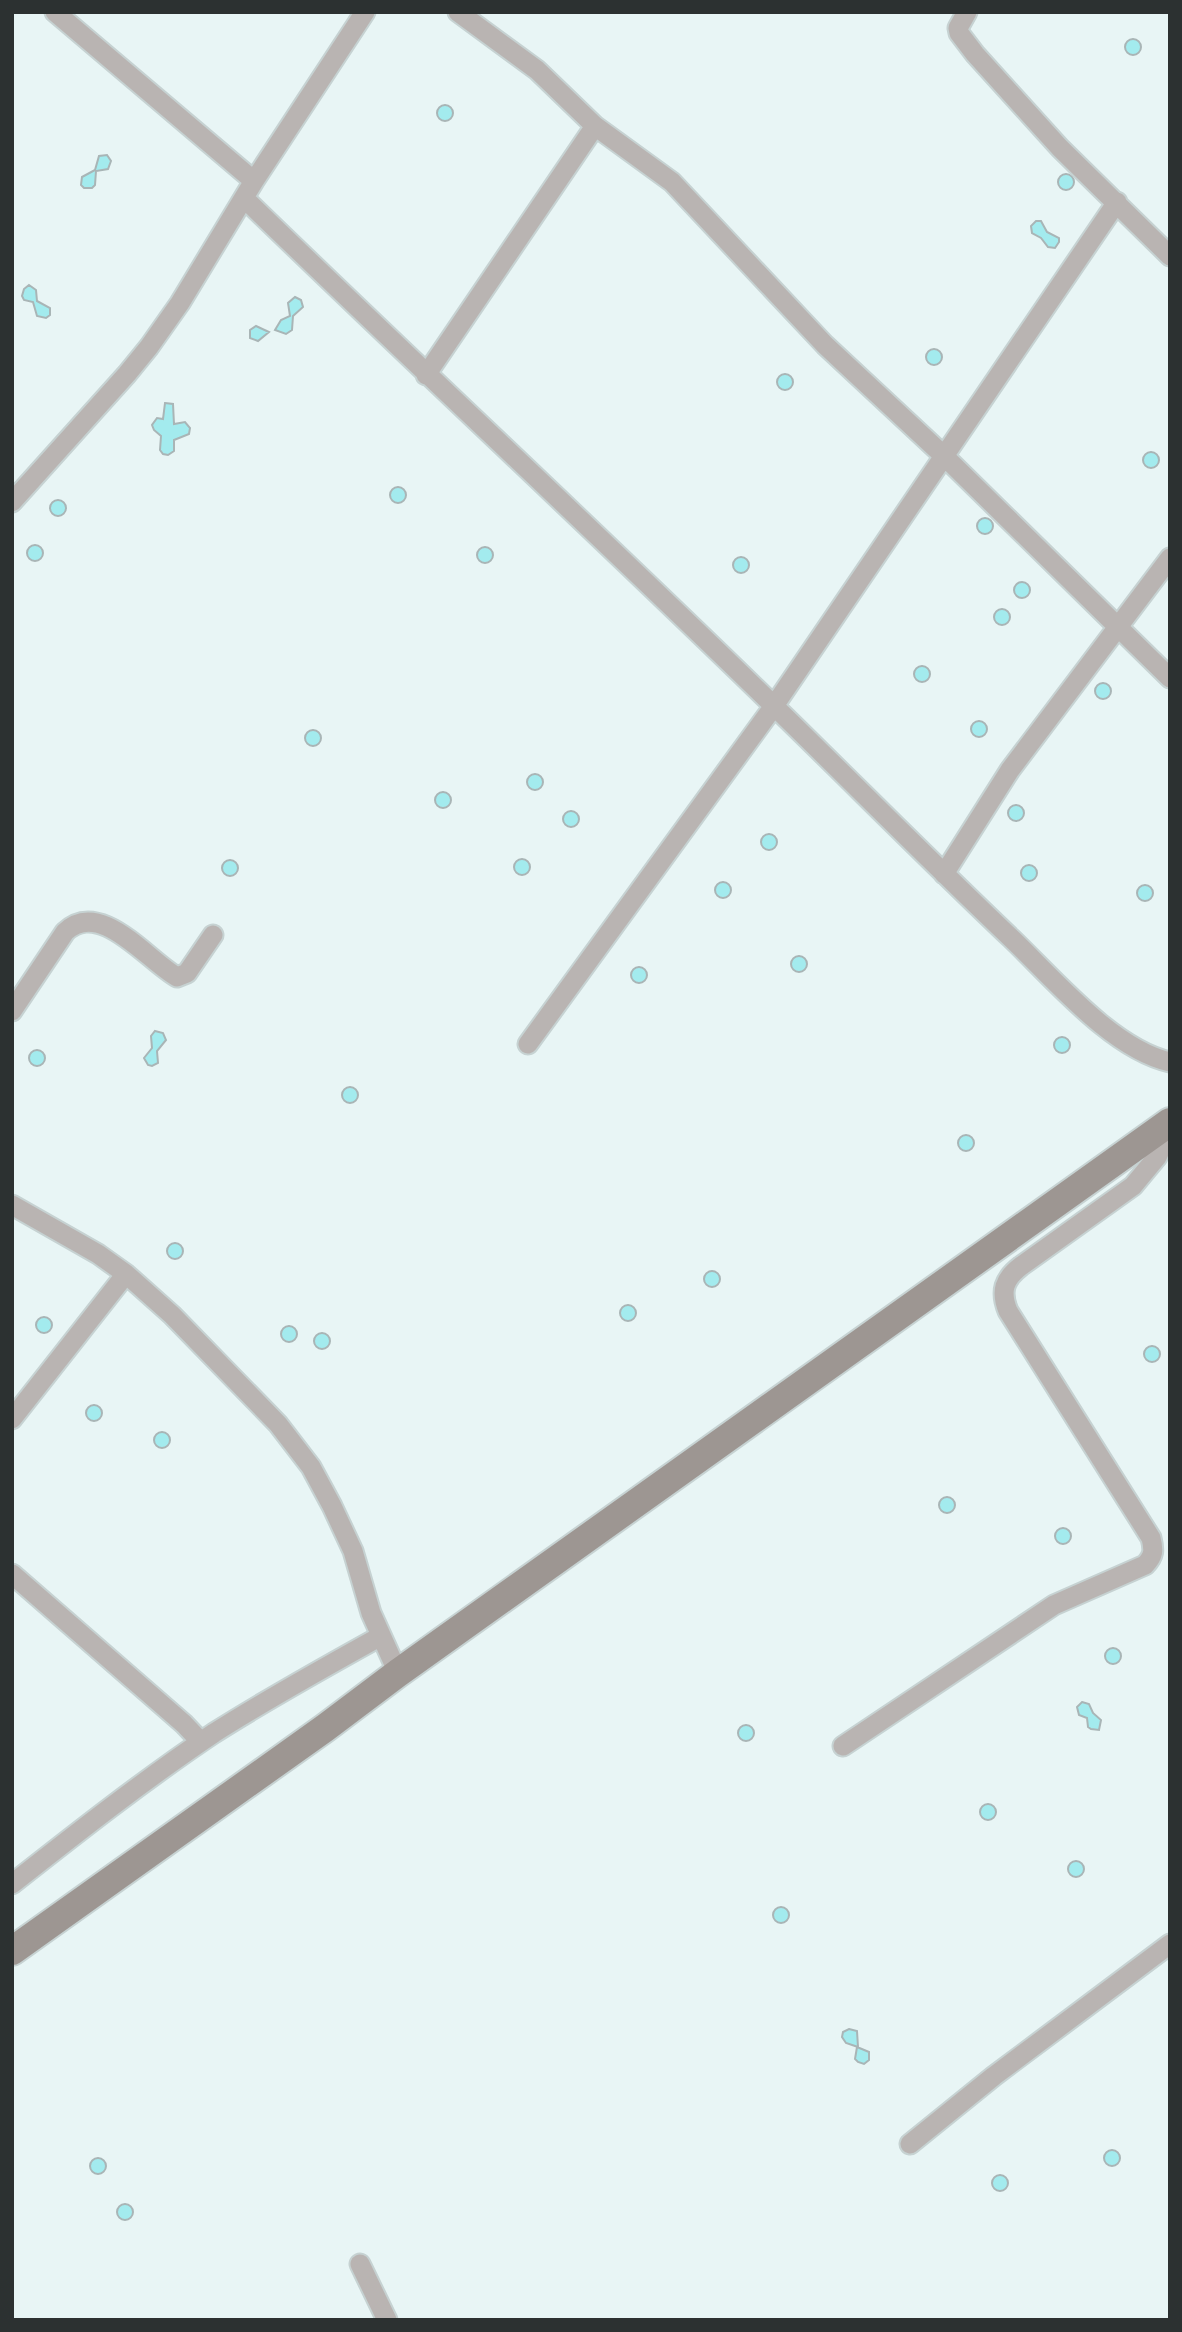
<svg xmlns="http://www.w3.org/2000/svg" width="1182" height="2332" viewBox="0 0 1182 2332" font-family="Overpass,sans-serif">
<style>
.building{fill:#a3ebee;stroke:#a9b5b6;stroke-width:2}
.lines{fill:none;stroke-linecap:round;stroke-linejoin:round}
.street-casing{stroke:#c6d2d2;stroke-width:23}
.secondary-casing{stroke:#c6d2d2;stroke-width:32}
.street{stroke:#b9b4b2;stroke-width:19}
.secondary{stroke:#9d9692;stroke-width:28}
</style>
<rect width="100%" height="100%" fill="#e8f5f5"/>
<path class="building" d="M1125 47a8 8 0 1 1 16 0a8 8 0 1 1-16 0Z
M437 113a8 8 0 1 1 16 0a8 8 0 1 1-16 0Z
M 107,155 L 111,161 L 108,169 L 96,171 L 95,185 L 92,188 L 84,188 L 81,185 L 82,177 L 95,170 L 99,156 Z
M1058 182a8 8 0 1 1 16 0a8 8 0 1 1-16 0Z
M 1036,221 L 1041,221 L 1047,232 L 1059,238 L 1059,242 L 1055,248 L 1048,247 L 1041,238 L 1032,233 L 1031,226 Z
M 29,285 L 36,290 L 37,301 L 50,308 L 50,315 L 46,318 L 37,316 L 33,302 L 24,300 L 22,296 L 24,289 Z
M 295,297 L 301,300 L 303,307 L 293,316 L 292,330 L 286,334 L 275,330 L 281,320 L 290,316 L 288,303 Z
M 256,326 L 269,332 L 258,341 L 250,338 L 250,330 Z
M926 357a8 8 0 1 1 16 0a8 8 0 1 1-16 0Z
M777 382a8 8 0 1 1 16 0a8 8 0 1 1-16 0Z
M 165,403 L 173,404 L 174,424 L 185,422 L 190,428 L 189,434 L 174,440 L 174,451 L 168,455 L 163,454 L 160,450 L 161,436 L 154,430 L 152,425 L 157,418 L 163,419 Z
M1143 460a8 8 0 1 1 16 0a8 8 0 1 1-16 0Z
M390 495a8 8 0 1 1 16 0a8 8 0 1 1-16 0Z
M50 508a8 8 0 1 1 16 0a8 8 0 1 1-16 0Z
M977 526a8 8 0 1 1 16 0a8 8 0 1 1-16 0Z
M27 553a8 8 0 1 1 16 0a8 8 0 1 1-16 0Z
M477 555a8 8 0 1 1 16 0a8 8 0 1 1-16 0Z
M733 565a8 8 0 1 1 16 0a8 8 0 1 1-16 0Z
M1014 590a8 8 0 1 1 16 0a8 8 0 1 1-16 0Z
M994 617a8 8 0 1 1 16 0a8 8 0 1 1-16 0Z
M914 674a8 8 0 1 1 16 0a8 8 0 1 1-16 0Z
M1095 691a8 8 0 1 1 16 0a8 8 0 1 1-16 0Z
M971 729a8 8 0 1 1 16 0a8 8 0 1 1-16 0Z
M305 738a8 8 0 1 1 16 0a8 8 0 1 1-16 0Z
M527 782a8 8 0 1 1 16 0a8 8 0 1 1-16 0Z
M435 800a8 8 0 1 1 16 0a8 8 0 1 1-16 0Z
M1008 813a8 8 0 1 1 16 0a8 8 0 1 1-16 0Z
M563 819a8 8 0 1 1 16 0a8 8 0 1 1-16 0Z
M761 842a8 8 0 1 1 16 0a8 8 0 1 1-16 0Z
M514 867a8 8 0 1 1 16 0a8 8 0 1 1-16 0Z
M222 868a8 8 0 1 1 16 0a8 8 0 1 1-16 0Z
M1021 873a8 8 0 1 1 16 0a8 8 0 1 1-16 0Z
M715 890a8 8 0 1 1 16 0a8 8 0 1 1-16 0Z
M1137 893a8 8 0 1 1 16 0a8 8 0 1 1-16 0Z
M791 964a8 8 0 1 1 16 0a8 8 0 1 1-16 0Z
M631 975a8 8 0 1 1 16 0a8 8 0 1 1-16 0Z
M 155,1031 L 163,1033 L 166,1040 L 157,1051 L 158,1063 L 152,1066 L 148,1065 L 144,1058 L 152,1048 L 151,1036 Z
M1054 1045a8 8 0 1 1 16 0a8 8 0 1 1-16 0Z
M29 1058a8 8 0 1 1 16 0a8 8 0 1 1-16 0Z
M342 1095a8 8 0 1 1 16 0a8 8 0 1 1-16 0Z
M958 1143a8 8 0 1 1 16 0a8 8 0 1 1-16 0Z
M167 1251a8 8 0 1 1 16 0a8 8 0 1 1-16 0Z
M704 1279a8 8 0 1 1 16 0a8 8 0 1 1-16 0Z
M620 1313a8 8 0 1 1 16 0a8 8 0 1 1-16 0Z
M36 1325a8 8 0 1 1 16 0a8 8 0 1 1-16 0Z
M281 1334a8 8 0 1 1 16 0a8 8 0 1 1-16 0Z
M314 1341a8 8 0 1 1 16 0a8 8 0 1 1-16 0Z
M1144 1354a8 8 0 1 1 16 0a8 8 0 1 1-16 0Z
M86 1413a8 8 0 1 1 16 0a8 8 0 1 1-16 0Z
M154 1440a8 8 0 1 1 16 0a8 8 0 1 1-16 0Z
M939 1505a8 8 0 1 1 16 0a8 8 0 1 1-16 0Z
M1055 1536a8 8 0 1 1 16 0a8 8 0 1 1-16 0Z
M1105 1656a8 8 0 1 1 16 0a8 8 0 1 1-16 0Z
M 1082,1702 L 1089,1704 L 1093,1713 L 1101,1720 L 1099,1730 L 1091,1729 L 1088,1727 L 1087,1718 L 1079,1715 L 1077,1707 Z
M738 1733a8 8 0 1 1 16 0a8 8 0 1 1-16 0Z
M980 1812a8 8 0 1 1 16 0a8 8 0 1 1-16 0Z
M1068 1869a8 8 0 1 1 16 0a8 8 0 1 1-16 0Z
M773 1915a8 8 0 1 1 16 0a8 8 0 1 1-16 0Z
M 849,2029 L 857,2031 L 858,2047 L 846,2043 L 842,2037 L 843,2032 Z
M 857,2047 L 869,2052 L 869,2060 L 864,2064 L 858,2062 L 855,2059 Z
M1104 2158a8 8 0 1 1 16 0a8 8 0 1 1-16 0Z
M90 2166a8 8 0 1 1 16 0a8 8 0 1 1-16 0Z
M992 2183a8 8 0 1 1 16 0a8 8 0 1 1-16 0Z
M117 2212a8 8 0 1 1 16 0a8 8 0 1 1-16 0Z"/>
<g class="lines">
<g class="street-casing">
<path id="street" d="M 55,12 L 254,181
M 458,12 L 537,70 L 595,126 L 672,182 L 825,345 L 944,456 L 1170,678
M 967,12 L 958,28 L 959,33 L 975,54 L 1060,148 L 1170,256
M 245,199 C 420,369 599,535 774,706 C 853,783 931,862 1011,938 C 1053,978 1112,1049 1170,1062
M 426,375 L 595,126
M 12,502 L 127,374 L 149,347 L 180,303 L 254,181 L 365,12
M 944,874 L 1010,770 L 1170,558
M 12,1011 L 65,932 C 100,898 147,960 177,977 L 187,973 L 213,935
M 528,1044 L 774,706 L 1117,202
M 12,1205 L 98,1254 L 126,1274 L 172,1315 L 278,1424 L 311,1467 L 332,1506 L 353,1551 L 371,1613 L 398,1673
M 12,1419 L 126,1274
M 12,1574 L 184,1724 L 201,1742
M 843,1746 L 1054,1605 L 1145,1565 C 1154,1556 1154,1550 1151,1538 L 1008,1311 C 1000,1291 1004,1279 1021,1266 L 1133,1186 L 1157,1157 L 1170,1129
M 12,1884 C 78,1832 144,1780 214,1733 C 269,1698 325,1667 381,1636
M 910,2144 L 994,2076 L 1170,1944
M 360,2264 L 387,2320"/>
</g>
<g class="secondary-casing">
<path id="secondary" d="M 12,1951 L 325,1728 L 398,1673 L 1170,1122"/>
</g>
<use href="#street" class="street"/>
<use href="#secondary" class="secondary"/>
</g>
<rect width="1182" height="2332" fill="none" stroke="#2c3131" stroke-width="28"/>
</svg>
